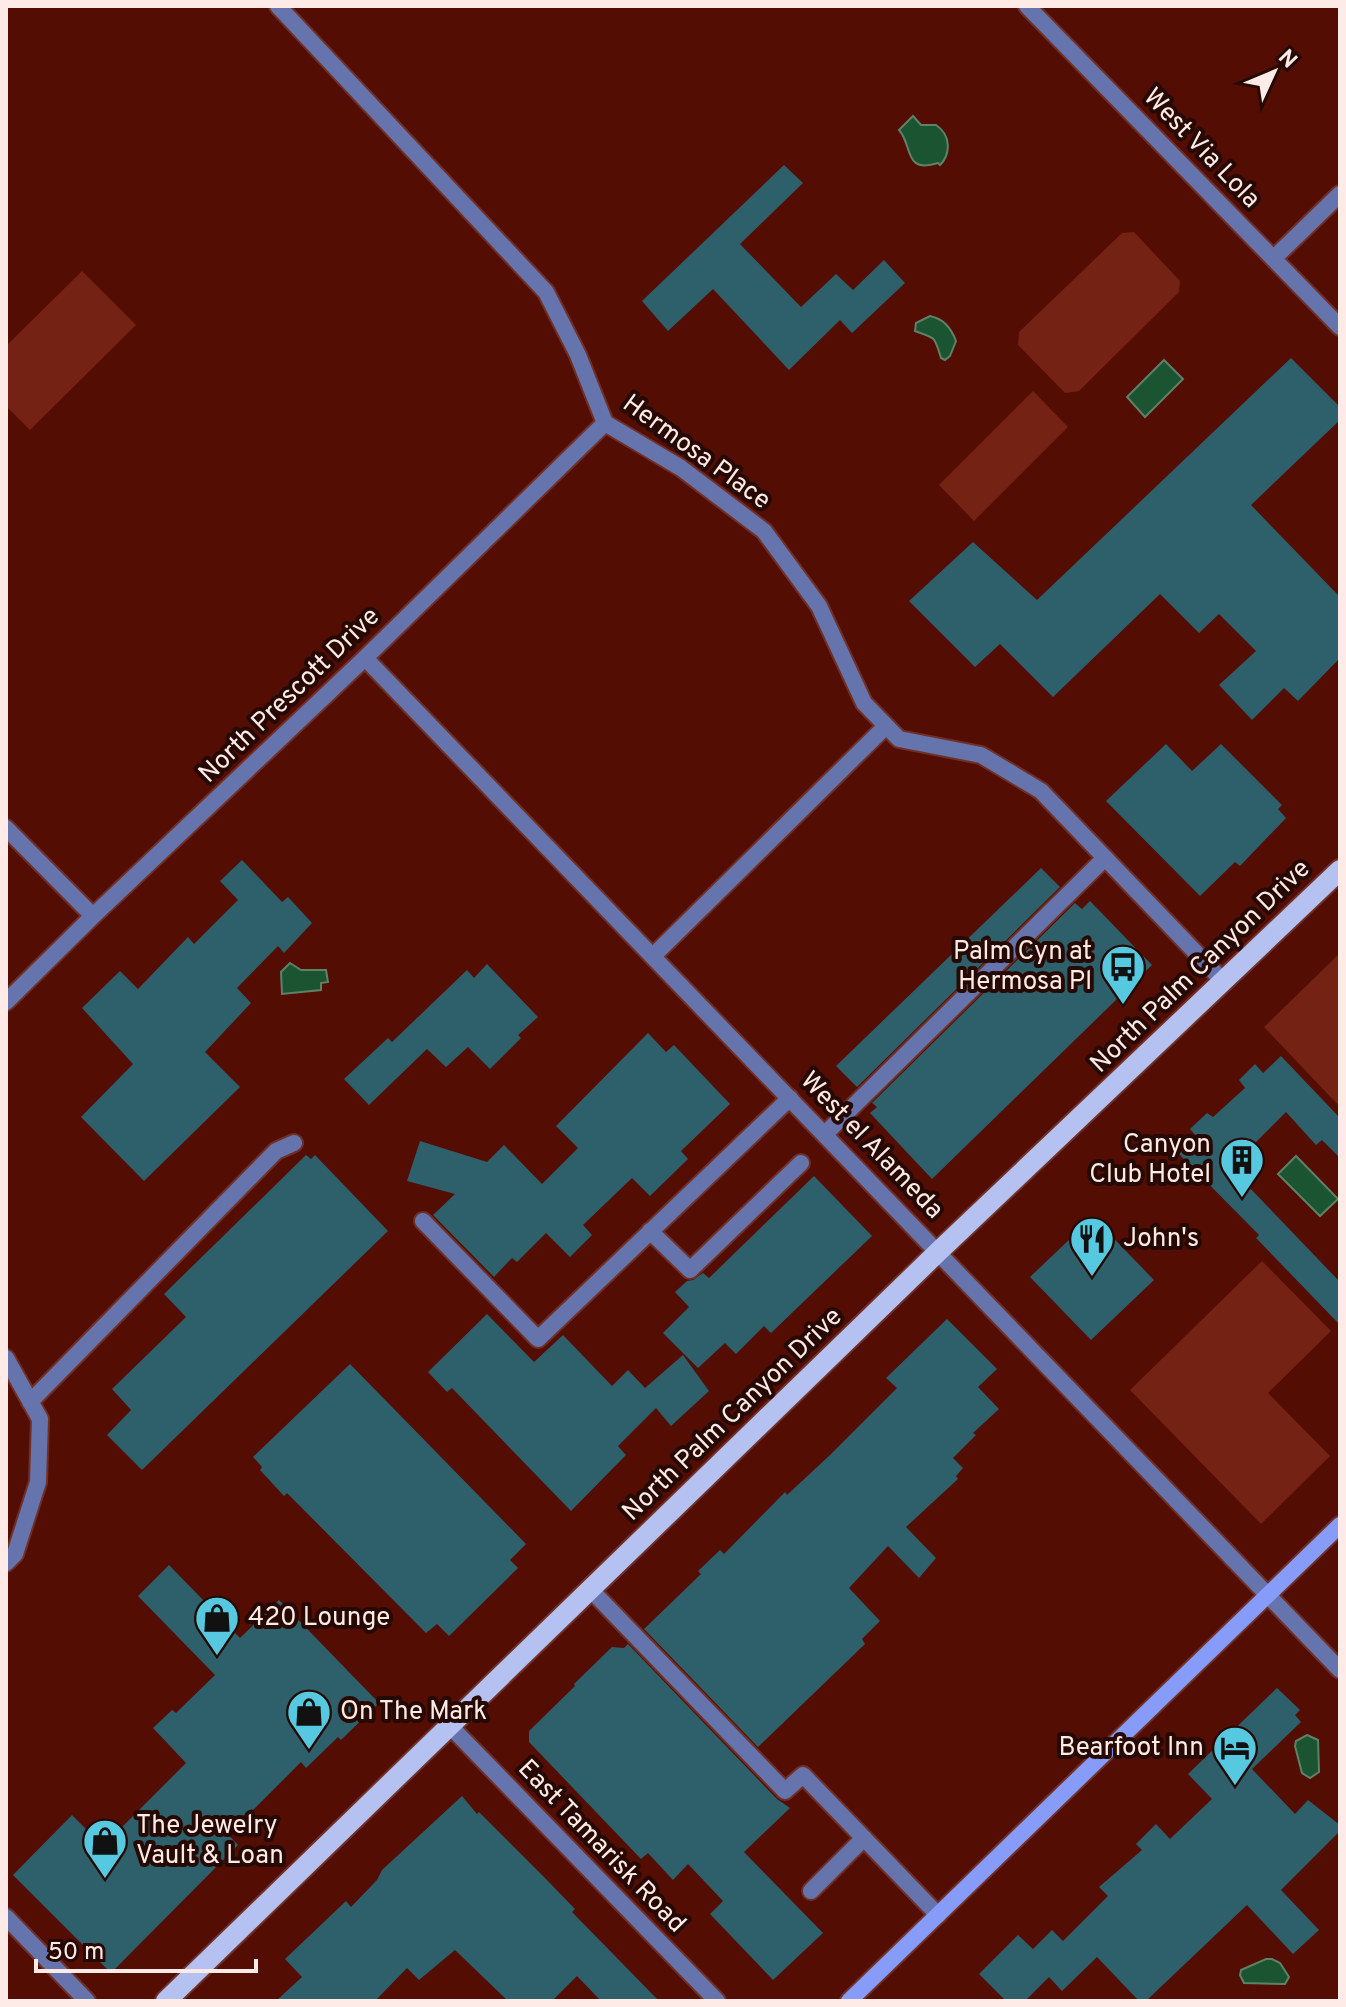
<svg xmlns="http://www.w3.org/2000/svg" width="1346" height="2007" viewBox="0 0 1346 2007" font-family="Overpass,sans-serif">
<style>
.green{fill:#742213}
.water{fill:#1a5431;stroke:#5e8168;stroke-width:2}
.building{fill:#2d606a}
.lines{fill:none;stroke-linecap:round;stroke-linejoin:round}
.lane-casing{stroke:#6f3127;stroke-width:20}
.street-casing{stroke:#6f3127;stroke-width:20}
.secondary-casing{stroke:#6f3127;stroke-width:20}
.primary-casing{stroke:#6f3127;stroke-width:24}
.lane{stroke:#6674ad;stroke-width:16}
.street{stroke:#6674ad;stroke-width:16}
.secondary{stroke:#879bf8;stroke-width:16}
.primary{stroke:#b5c2f1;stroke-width:20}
.labels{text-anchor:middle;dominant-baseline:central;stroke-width:8;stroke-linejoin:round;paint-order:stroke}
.street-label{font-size:26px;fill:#feebe7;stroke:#270904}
.poi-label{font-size:26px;fill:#feebe7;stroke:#270904;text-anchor:start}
</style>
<rect width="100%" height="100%" fill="#540d02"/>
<path class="green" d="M 1134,232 L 1180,281 L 1179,292 L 1079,391 L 1065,393 L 1018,345 L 1019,332 L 1122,233 Z
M 82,271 L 136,325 L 30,430 L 6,406 L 6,346 Z
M 1033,391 L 1068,427 L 974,521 L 939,485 Z
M 1340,953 L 1340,1107 L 1264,1027 Z
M 1262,1261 L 1331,1331 L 1268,1393 L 1330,1456 L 1261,1524 L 1130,1390 Z"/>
<path class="water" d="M 913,116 L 921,125 L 936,125 C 951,135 951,154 940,165 L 938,163 C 903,174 913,145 899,130 Z
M 930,316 C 944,319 951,328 956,341 L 950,356 L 945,360 L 941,358 C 934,335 936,339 915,331 L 916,323 Z
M 1164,360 L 1183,379 L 1145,417 L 1127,397 Z
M 290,963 L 301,970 L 326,970 L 328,982 L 321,983 L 321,990 L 282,994 L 281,972 Z
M 1296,1156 L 1338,1199 L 1320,1216 L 1278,1174 Z
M 1307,1735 L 1318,1740 L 1319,1772 L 1310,1778 L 1302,1773 L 1295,1746 L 1296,1741 Z
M 1266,1959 L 1272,1959 L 1280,1963 L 1289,1977 L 1285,1984 L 1244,1983 L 1240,1975 L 1241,1970 Z"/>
<path class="building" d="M 784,165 L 803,183 L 740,244 L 801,307 L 836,274 L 853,290 L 884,260 L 905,283 L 852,333 L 840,320 L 789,370 L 713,289 L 668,331 L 642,301 Z
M 1291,358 L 1340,407 L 1340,420 L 1251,505 L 1340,597 L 1340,658 L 1298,701 L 1284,688 L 1252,720 L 1219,685 L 1256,651 L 1219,614 L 1199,633 L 1160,594 L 1053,697 L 1000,644 L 975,667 L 909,601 L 973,542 L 1037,600 Z
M 1166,744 L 1192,771 L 1221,744 L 1282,805 L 1278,809 L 1286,818 L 1240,866 L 1235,862 L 1200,896 L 1106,801 Z
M 242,860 L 282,902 L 288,897 L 312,923 L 284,953 L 278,946 L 237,988 L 251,1003 L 205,1052 L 240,1087 L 144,1181 L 81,1117 L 133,1064 L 82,1008 L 120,971 L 138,989 L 188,937 L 194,944 L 238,900 L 220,881 Z
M 1041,868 L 1060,887 L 857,1087 L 836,1066 Z
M 1090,901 L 1152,965 L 932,1179 L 870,1113 L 877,1107 L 872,1103 L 1075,903 L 1082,909 Z
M 487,964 L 538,1017 L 518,1035 L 521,1038 L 490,1069 L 468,1047 L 446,1067 L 427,1049 L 369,1105 L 344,1079 L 388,1038 L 392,1042 L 467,970 L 474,978 Z
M 648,1033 L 666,1052 L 674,1045 L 730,1104 L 681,1151 L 688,1159 L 650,1196 L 632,1178 L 583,1225 L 592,1235 L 570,1257 L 546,1233 L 517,1262 L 512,1258 L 494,1277 L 433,1215 L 455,1194 L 407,1181 L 420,1141 L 487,1162 L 504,1145 L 542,1184 L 578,1148 L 556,1126 Z
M 1281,1056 L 1340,1118 L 1340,1158 L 1322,1140 L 1316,1145 L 1286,1112 L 1235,1163 L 1253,1182 L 1247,1185 L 1340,1282 L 1340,1325 L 1256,1238 L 1259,1235 L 1179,1154 L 1197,1137 L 1190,1129 L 1207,1113 L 1213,1117 L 1245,1088 L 1239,1080 L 1255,1064 L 1263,1073 Z
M 306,1155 L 311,1159 L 315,1155 L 388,1231 L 142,1470 L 107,1435 L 131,1410 L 112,1389 L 186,1317 L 164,1294 Z
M 814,1176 L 872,1236 L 771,1333 L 764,1326 L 736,1354 L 725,1343 L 698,1368 L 663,1333 L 689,1307 L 675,1292 L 687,1281 L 693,1280 L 703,1273 L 709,1278 Z
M 1093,1217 L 1154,1280 L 1091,1340 L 1030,1277 Z
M 487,1314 L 534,1362 L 563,1335 L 612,1386 L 628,1370 L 645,1388 L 683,1355 L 709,1391 L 671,1426 L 656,1408 L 618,1446 L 626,1455 L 571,1511 L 452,1388 L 447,1392 L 428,1372 Z
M 947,1319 L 997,1369 L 978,1387 L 999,1409 L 973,1433 L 976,1435 L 953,1458 L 963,1468 L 956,1476 L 958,1479 L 906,1527 L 936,1558 L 919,1578 L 888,1546 L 849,1588 L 880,1621 L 862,1639 L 865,1644 L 758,1747 L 644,1629 L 701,1574 L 698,1571 L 720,1550 L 724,1554 L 785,1492 L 787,1495 L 830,1455 L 897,1388 L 886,1378 Z
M 350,1364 L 526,1544 L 510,1560 L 518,1568 L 449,1636 L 437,1624 L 426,1633 L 287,1493 L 284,1496 L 260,1470 L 262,1467 L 253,1457 Z
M 169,1565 L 240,1638 L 279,1600 L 379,1703 L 341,1740 L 338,1737 L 306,1768 L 301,1762 L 250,1813 L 218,1824 L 238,1845 L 111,1973 L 13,1875 L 72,1815 L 103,1846 L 186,1763 L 153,1728 L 172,1710 L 176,1713 L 215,1675 L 138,1596 Z
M 628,1644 L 777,1799 L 790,1808 L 744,1852 L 823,1933 L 773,1980 L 710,1914 L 723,1901 L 688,1864 L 673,1880 L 648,1853 L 641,1859 L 529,1742 L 529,1731 L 575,1686 L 574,1684 L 612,1647 L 624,1648 Z
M 1277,1688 L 1300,1710 L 1295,1715 L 1301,1722 L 1252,1769 L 1295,1814 L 1308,1800 L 1340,1825 L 1340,1831 L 1281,1890 L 1319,1930 L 1293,1954 L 1247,1905 L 1146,2001 L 1139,2001 L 1097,1957 L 1062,1991 L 1049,1977 L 1025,2001 L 1006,2001 L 979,1974 L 1018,1935 L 1033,1949 L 1052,1930 L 1063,1941 L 1108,1896 L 1099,1887 L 1142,1850 L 1136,1844 L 1156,1824 L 1170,1839 L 1212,1799 L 1188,1774 Z
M 462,1796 L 477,1814 L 479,1812 L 544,1877 L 575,1909 L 572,1912 L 659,2001 L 601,2001 L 577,1976 L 552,2001 L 508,2001 L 455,1950 L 419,1980 L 407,1968 L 375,2001 L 276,2001 L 302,1977 L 285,1959 L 346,1901 L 351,1907 L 377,1880 L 382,1870 Z"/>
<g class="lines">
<g class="lane-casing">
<path id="lane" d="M 653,956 L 886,726
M 825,1134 L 1105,858
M 423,1221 L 538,1339 L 790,1098
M 650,1231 L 690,1270 L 801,1163
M 591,1590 L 785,1791 L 803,1775 L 938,1915
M 811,1891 L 864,1838"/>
</g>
<g class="street-casing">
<path id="street" d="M 278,6 L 546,292 L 578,355 L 605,423 L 681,468 L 764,531 L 819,606 L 864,703 L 899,739 L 981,755 L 1041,791 L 1224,982
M 1027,6 L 1340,327
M 1274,258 L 1340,194
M 365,658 L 1340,1670
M 6,828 L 93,916
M 6,1002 L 93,916 L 365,658 L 605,423
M 6,1358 L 40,1419 L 38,1482 L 15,1554 L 6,1563
M 30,1402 L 276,1151 L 294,1143
M 450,1726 L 717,2001
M 6,1917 L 87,2001"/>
</g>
<g class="secondary-casing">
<path id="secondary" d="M 849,2001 L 1340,1525"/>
</g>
<g class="primary-casing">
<path id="primary" d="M 166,2001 L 939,1251 L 1340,870"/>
</g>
<use href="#lane" class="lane"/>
<use href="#street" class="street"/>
<use href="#secondary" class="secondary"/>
<use href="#primary" class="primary"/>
</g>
<defs>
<g id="bus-pin" transform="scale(2.3)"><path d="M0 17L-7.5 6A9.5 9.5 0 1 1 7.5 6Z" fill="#56c9e0" stroke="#270904"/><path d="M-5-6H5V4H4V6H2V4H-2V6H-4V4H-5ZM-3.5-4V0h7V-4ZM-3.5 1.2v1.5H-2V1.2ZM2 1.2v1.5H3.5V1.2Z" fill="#111"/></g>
<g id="building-pin" transform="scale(2.3)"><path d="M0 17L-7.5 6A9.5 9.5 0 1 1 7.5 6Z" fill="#56c9e0" stroke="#270904"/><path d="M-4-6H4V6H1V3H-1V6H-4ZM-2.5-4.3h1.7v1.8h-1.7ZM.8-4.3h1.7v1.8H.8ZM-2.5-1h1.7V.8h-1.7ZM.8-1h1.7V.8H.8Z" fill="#111"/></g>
<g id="restaurant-pin" transform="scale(2.3)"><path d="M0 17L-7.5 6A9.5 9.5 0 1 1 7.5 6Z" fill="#56c9e0" stroke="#270904"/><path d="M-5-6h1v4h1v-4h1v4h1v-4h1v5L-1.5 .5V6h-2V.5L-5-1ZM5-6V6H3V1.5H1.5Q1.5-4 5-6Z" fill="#111"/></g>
<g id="shop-pin" transform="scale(2.3)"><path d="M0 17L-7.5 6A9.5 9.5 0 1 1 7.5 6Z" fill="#56c9e0" stroke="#270904"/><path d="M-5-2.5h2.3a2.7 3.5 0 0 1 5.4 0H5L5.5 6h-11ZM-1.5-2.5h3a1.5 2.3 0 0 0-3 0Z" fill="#111"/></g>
<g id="hotel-pin" transform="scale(2.3)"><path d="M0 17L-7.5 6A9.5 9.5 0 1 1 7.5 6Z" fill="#56c9e0" stroke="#270904"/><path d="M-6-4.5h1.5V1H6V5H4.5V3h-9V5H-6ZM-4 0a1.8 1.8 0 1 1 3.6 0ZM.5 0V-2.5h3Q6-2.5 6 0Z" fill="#111"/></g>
</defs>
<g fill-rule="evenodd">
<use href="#bus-pin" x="1123" y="967"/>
<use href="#building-pin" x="1242" y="1160"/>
<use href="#restaurant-pin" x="1092" y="1239"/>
<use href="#shop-pin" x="217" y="1618"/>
<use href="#shop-pin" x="309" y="1712"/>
<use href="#hotel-pin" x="1235" y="1748"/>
<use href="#shop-pin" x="105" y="1841"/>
</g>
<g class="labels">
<g class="street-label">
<text transform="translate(1201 149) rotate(46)">West Via Lola</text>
<text transform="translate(696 453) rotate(36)">Hermosa Place</text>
<text transform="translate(290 696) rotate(-44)">North Prescott Drive</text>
<text transform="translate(1201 967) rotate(-44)">North Palm Canyon Drive</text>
<text transform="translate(871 1146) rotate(46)">West el Alameda</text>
<text transform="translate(733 1415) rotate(-44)">North Palm Canyon Drive</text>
<text transform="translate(601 1847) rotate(46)">East Tamarisk Road</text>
</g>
<g class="poi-label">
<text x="1092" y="952" text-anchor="end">Palm Cyn at<tspan x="1092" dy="30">Hermosa Pl</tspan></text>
<text x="1211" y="1145" text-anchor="end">Canyon<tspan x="1211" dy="30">Club Hotel</tspan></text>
<text x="1123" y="1239">John's</text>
<text x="248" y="1618">420 Lounge</text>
<text x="340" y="1712">On The Mark</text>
<text x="1204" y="1748" text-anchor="end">Bearfoot Inn</text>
<text x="136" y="1826">The Jewelry<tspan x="136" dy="30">Vault &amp; Loan</tspan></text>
</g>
</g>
<rect width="1346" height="2007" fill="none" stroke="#feebe7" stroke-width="16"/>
<g transform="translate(1274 72) rotate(46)" stroke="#270904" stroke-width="6" paint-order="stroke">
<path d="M0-6L14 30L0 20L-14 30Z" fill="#feebe7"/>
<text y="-12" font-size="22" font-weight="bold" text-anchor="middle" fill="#feebe7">N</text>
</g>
<path d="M36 1959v12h220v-12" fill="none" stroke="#feebe7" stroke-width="4"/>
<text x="48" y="1959" font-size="24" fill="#feebe7" stroke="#270904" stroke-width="6" paint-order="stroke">50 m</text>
</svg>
